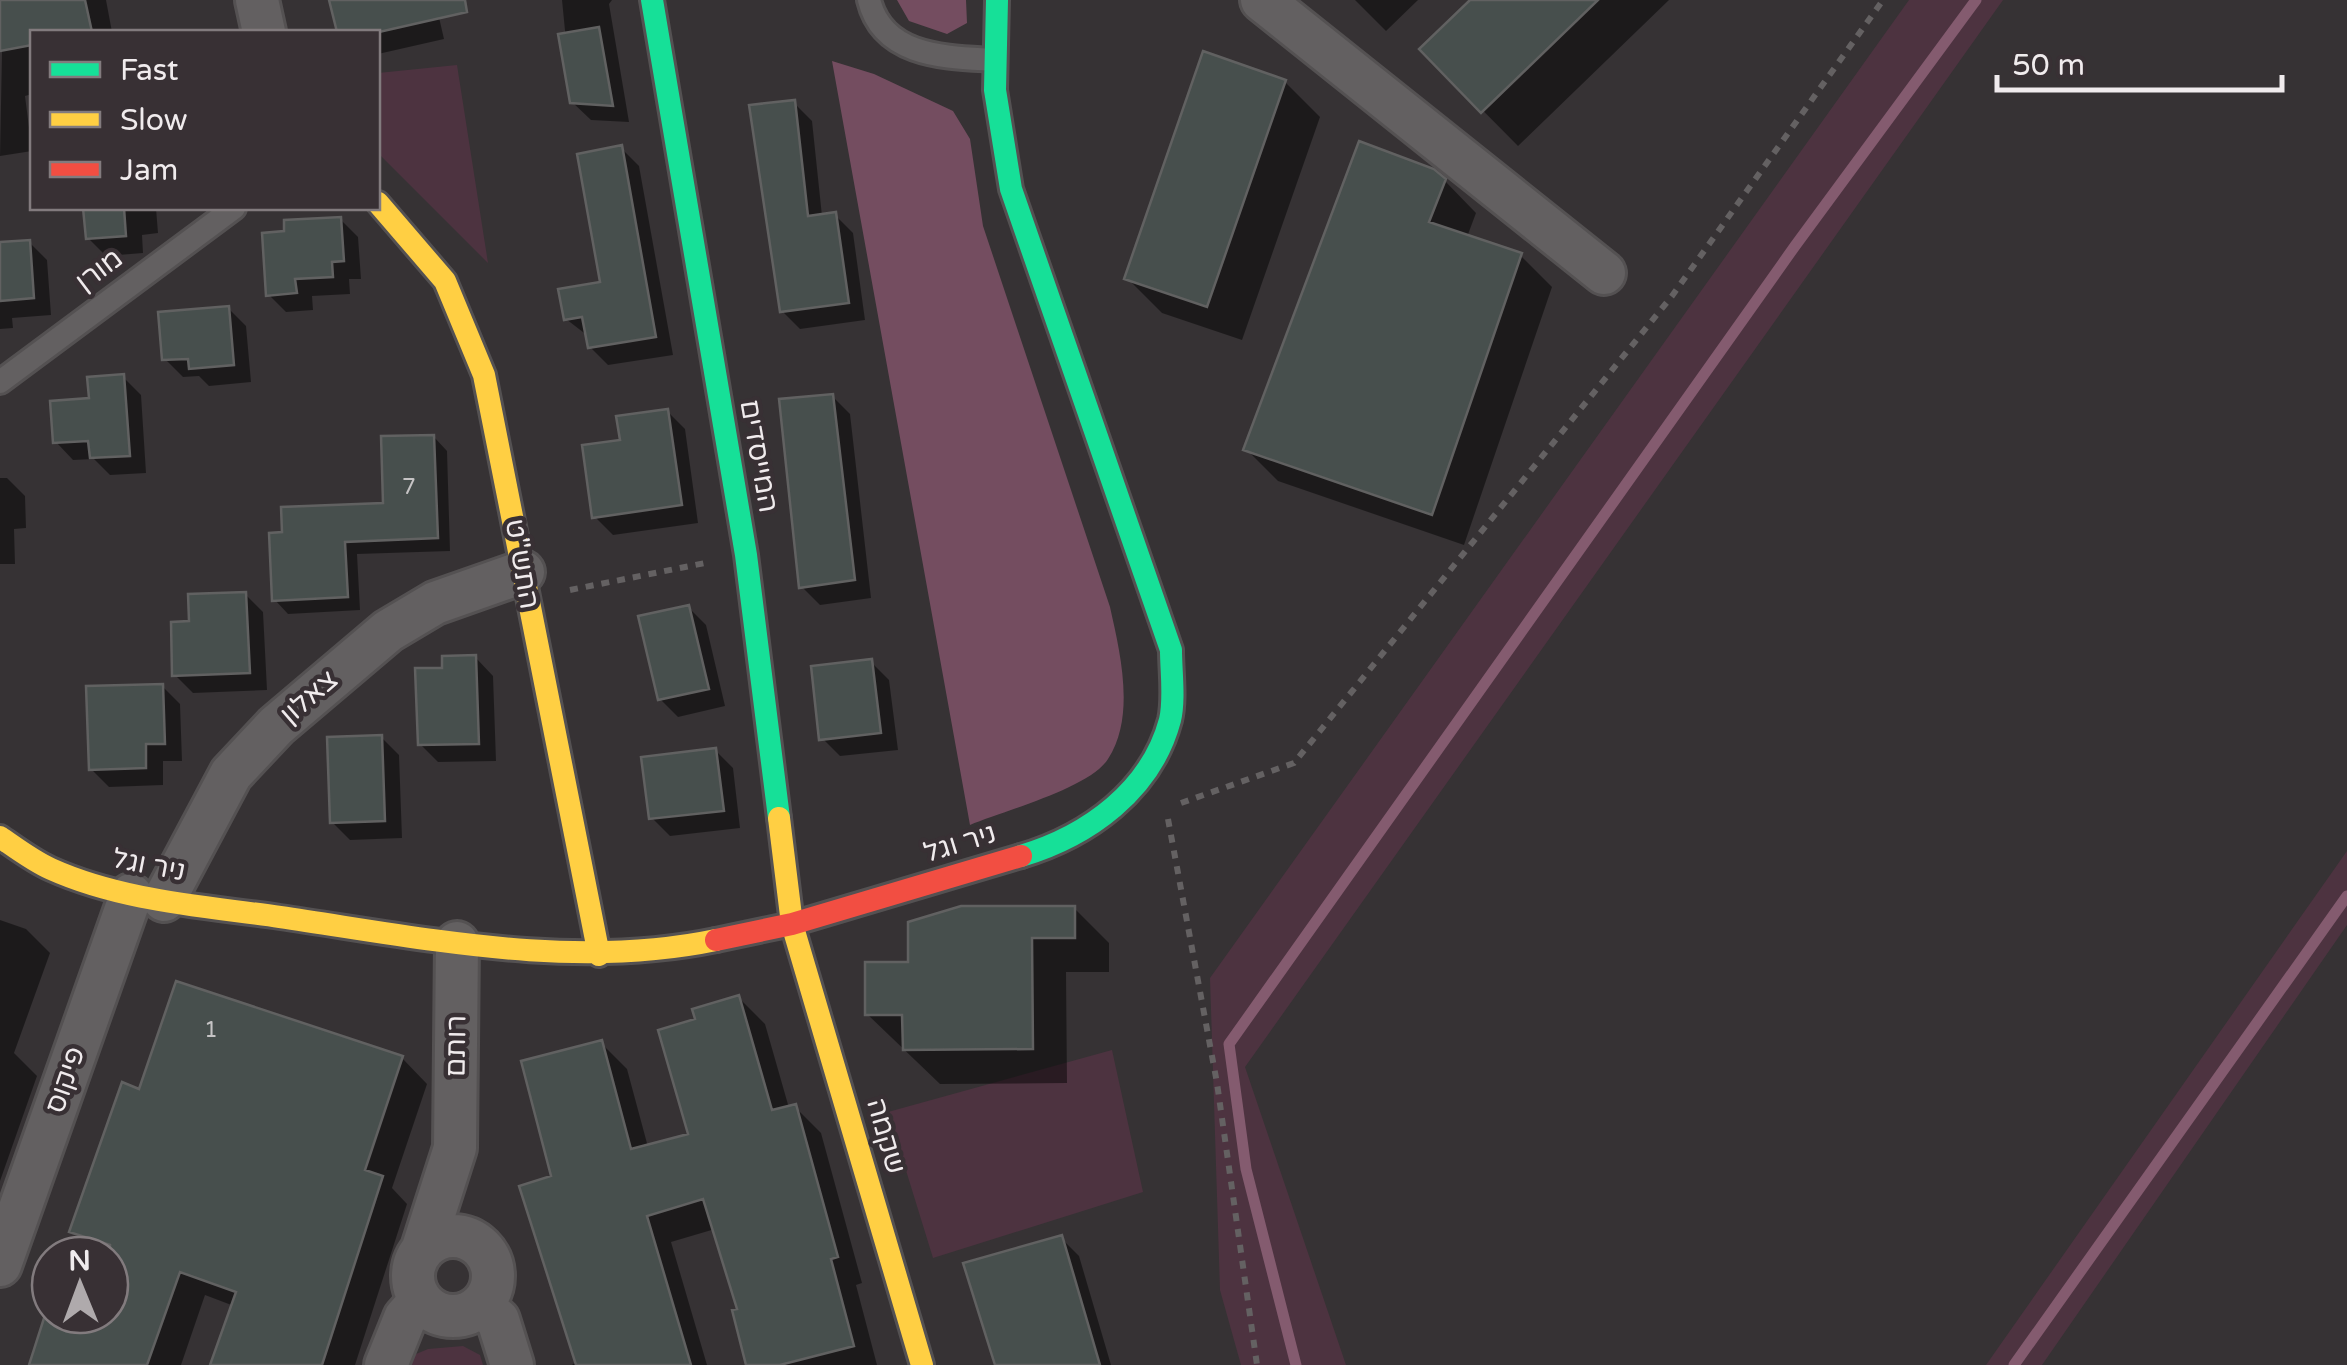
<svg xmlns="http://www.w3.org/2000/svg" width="2347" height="1365" viewBox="0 0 2347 1365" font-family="'Varela Round','Noto Sans Hebrew',sans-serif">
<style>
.green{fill:#4d3340}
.forest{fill:#744d60}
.shadow{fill:#0007}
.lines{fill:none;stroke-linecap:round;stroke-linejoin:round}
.stream{stroke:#845b6f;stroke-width:11}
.building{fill:#474f4d;stroke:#616161;stroke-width:2.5}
.lane-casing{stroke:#545152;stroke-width:28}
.street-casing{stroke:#545152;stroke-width:48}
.fast-casing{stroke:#545152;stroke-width:28}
.slow-casing{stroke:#545152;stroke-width:28}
.jam-casing{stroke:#545152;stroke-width:28}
.path{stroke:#646162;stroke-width:6;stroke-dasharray:8 8;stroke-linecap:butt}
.lane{stroke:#636061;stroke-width:22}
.street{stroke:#636061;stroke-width:42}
.fast{stroke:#16e098;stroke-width:22}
.slow{stroke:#ffcf43;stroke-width:22}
.jam{stroke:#f24e42;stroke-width:22}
.labels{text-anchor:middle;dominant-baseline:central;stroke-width:9;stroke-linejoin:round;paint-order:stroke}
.number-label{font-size:22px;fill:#c6c4c5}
.street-label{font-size:28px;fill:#f0ebed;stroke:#383034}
</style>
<rect width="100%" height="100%" fill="#363234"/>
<path class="green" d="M 1909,0 L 2003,0 L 1245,1067 L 1346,1365 L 1241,1365 L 1220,1290 L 1210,978 Z
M 457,65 L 488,263 L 378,153 L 378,73 Z
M 2347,851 L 2347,925 L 2042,1365 L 1986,1365 Z
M 1112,1050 L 1143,1192 L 933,1258 L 888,1112 Z
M 463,1346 L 480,1355 L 483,1365 L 406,1365 L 409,1357 L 428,1349 Z"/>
<path class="forest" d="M 897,0 L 966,0 L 967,23 L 947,34 L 909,21 Z
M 832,61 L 874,74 L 953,111 L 970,139 L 983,226 L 1110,607 C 1120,652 1136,716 1108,759 C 1090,788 1003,811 970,825 Z"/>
<path class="shadow" d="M 3,0 L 106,0 L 112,32 L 32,32 L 32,94 L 25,96 L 32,151 L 0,156 Z
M 331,0 L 435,0 L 444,39 L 378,54 L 378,32 L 339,32 Z
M 562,0 L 612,0 L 609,4 L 629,122 L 591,120 L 572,102 Z
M 1355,0 L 1418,0 L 1386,31 Z
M 1474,0 L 1669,0 L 1518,146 L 1422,49 Z
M 1285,82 L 1320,117 L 1242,340 L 1162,313 L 1127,278 Z
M 794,103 L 812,121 L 822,216 L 835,215 L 853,233 L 865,320 L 800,329 L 782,311 Z
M 621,148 L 639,166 L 673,355 L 608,365 L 590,347 L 588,336 L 566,319 L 602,284 Z
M 1444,180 L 1476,213 L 1467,237 L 1520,255 L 1552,287 L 1464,545 L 1278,481 L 1246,449 Z
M 86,208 L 156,208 L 158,233 L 142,235 L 143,253 L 106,256 L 88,238 Z
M 340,219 L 358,237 L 361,279 L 349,279 L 350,294 L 312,296 L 313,310 L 286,312 L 268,294 L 287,233 Z
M 29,242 L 47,260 L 51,315 L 12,318 L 13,328 L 0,329 L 0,245 Z
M 228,308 L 246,326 L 251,382 L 209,386 L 199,376 L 183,377 L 165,359 Z
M 123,377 L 141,395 L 146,473 L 110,475 L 94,459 L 73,460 L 56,442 L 92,400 Z
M 832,396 L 850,414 L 871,598 L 820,605 L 802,587 Z
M 667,411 L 685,429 L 698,523 L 613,535 L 595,517 L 623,443 Z
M 434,437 L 447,451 L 450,551 L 357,554 L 360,610 L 288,614 L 275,600 L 386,505 Z
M 0,478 L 7,478 L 25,496 L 26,528 L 14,529 L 15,564 L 0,564 Z
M 245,594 L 263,612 L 267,690 L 193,693 L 175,675 L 192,623 Z
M 688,607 L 706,625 L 725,706 L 678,717 L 660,699 Z
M 476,658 L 493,676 L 496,761 L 438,762 L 420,744 L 445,670 Z
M 871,662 L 889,680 L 898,750 L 840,756 L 822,738 Z
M 162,686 L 180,704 L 182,761 L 163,761 L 163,785 L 109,787 L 91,769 Z
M 381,737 L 399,755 L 402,838 L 350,840 L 332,822 Z
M 715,750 L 733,768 L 740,828 L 670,836 L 652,818 Z
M 1074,908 L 1109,943 L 1109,972 L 1066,972 L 1067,1083 L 940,1084 L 867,1014 L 911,964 Z
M 0,920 L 26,929 L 50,953 L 14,1053 L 37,1076 L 0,1181 Z
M 739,998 L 765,1024 L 789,1108 L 795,1107 L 821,1133 L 862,1283 L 856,1285 L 877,1365 L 749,1365 L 740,1311 L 715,1229 L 671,1242 L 707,1365 L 572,1365 L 577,1361 L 554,1178 L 601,1043 L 627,1069 L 648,1147 L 691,1135 L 698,1021 Z
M 402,1058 L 427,1084 L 392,1188 L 407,1204 L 355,1365 L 213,1365 L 234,1306 L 205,1295 L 181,1365 L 31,1365 L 50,1293 L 50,1315 L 110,1315 L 110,1255 L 71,1255 L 102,1159 L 141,1092 Z
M 1061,1238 L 1079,1256 L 1111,1365 L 994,1365 L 966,1265 Z"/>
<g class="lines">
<path class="stream" d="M 1296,1365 L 1246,1169 L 1229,1044 L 1795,246 L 1976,0
M 2014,1365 L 2347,896"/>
</g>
<path class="building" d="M 0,0 L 85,0 L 92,32 L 32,32 L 32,45 L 0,51 Z
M 329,0 L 465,0 L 467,12 L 379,32 L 337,32 Z
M 1470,0 L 1598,0 L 1481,113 L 1419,49 Z
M 599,27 L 613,106 L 570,103 L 558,34 Z
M 1203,51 L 1286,80 L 1207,307 L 1124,279 Z
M 795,100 L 808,216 L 836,212 L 849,303 L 780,312 L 749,105 Z
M 1359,141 L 1434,169 L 1446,179 L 1429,222 L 1522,253 L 1432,515 L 1243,450 Z
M 622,145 L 656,337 L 588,348 L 582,317 L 564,320 L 558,289 L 600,282 L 577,154 Z
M 83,208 L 124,208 L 126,236 L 86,239 Z
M 341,217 L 344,261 L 332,262 L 333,277 L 295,279 L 297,293 L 266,296 L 262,233 L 284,231 L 284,220 Z
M 30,240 L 34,298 L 0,301 L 0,242 Z
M 229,306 L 234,365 L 189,369 L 188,359 L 162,360 L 158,312 Z
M 124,374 L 130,456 L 90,458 L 88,441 L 53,443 L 50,401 L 89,398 L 87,377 Z
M 833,394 L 855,580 L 799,588 L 779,399 Z
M 668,409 L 682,505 L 592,518 L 582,445 L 620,440 L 616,416 Z
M 434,435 L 438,538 L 345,542 L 348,597 L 272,601 L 269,533 L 282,532 L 281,507 L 383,503 L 381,436 Z
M 246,592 L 250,673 L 172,676 L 171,622 L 189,621 L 188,594 Z
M 689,605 L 709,689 L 658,700 L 638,616 Z
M 476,655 L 479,744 L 418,745 L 415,668 L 442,668 L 442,656 Z
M 872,659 L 881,733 L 819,740 L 811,666 Z
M 163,684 L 165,744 L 146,744 L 146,768 L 89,770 L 86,686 Z
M 382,735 L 385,821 L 330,823 L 327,737 Z
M 716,748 L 724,811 L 649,819 L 641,757 Z
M 961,906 L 1075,906 L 1075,938 L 1032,938 L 1033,1049 L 903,1050 L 902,1015 L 865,1015 L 865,962 L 908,962 L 908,922 Z
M 176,981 L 403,1056 L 365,1170 L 383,1176 L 322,1365 L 210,1365 L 236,1292 L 180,1272 L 147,1365 L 29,1365 L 45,1315 L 110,1315 L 110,1245 L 69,1232 L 122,1082 L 139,1089 Z
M 739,995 L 772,1110 L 796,1104 L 838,1257 L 831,1259 L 854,1346 L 780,1365 L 746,1365 L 732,1310 L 737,1309 L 703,1199 L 647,1216 L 691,1365 L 576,1365 L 519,1186 L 551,1176 L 521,1061 L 602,1040 L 631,1149 L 688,1134 L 658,1030 L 695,1019 L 692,1009 Z
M 1062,1235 L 1100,1365 L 995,1365 L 963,1263 Z"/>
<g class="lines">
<g class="lane-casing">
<path id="lane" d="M 869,0 C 883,58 948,57 995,60
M 0,382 L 234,208"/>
</g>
<g class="street-casing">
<path id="street" d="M 257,0 L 264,32
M 1262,0 L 1604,273
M 164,900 L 231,774 L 276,726 L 388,631 L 435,603 L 523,572
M413 1276a40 40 0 1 1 80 0a40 40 0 1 1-80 0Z
M 422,1251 L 455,1148 L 457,943
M 0,1265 L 131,895
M 481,1306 L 498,1320 L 512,1365
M 386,1365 L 405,1318 L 420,1301"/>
</g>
<g class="fast-casing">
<path id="fast" d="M 652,0 L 746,555 L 779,818
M 997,0 L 995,90 L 1011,189 L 1171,650 C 1171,672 1175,699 1170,720 C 1151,791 1088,836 1021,856"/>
</g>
<g class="slow-casing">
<path id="slow" d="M 378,203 L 445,281 L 484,375 L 599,955
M 779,818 L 792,924 L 922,1365
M 0,837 C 16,848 33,861 51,869 C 122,901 204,906 280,917 C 424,938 572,970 716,940"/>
</g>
<g class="jam-casing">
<path id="jam" d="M 716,940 L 792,924 L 1021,856"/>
</g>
<path class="path" d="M 570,590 L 705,563
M 1181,803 L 1294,763 L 1672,296 L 1883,0
M 1168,819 L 1217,1083 L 1257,1365"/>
<use href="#lane" class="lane"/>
<use href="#street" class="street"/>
<use href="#fast" class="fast"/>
<use href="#slow" class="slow"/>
<use href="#jam" class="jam"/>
</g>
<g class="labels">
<g class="number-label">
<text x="409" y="487">7</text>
<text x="211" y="1030">1</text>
</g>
<g class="street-label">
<text transform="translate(99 270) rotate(-37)">מורן</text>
<text transform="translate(759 456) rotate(80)">המייסדים</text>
<text transform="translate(522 564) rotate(80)">התש"ט</text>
<text transform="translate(309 697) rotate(-41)">צאלון</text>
<text transform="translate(960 843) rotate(-17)">ניר וגל</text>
<text transform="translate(149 865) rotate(11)">ניר וגל</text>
<text transform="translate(456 1046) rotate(-89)">רותם</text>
<text transform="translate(65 1080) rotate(-71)">פיקוס</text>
<text transform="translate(886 1136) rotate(74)">שקמה</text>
</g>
</g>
<rect x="30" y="30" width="350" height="180" fill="#383034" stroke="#827b7e" stroke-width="2.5"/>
<rect x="50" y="62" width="50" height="15" fill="#16e098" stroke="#827b7e" stroke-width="2.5"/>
<text x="120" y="80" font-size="30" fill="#f0ebed">Fast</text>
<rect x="50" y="112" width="50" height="15" fill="#ffcf43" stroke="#827b7e" stroke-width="2.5"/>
<text x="120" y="130" font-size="30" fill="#f0ebed">Slow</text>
<rect x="50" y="162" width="50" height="15" fill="#f24e42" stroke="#827b7e" stroke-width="2.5"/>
<text x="120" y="180" font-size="30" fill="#f0ebed">Jam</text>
<g transform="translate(80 1285) rotate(359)"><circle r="48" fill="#383034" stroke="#827b7e" stroke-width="2.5"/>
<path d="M0-8L18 38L0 25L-18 38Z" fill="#afaaac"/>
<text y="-15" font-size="28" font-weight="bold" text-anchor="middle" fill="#f0ebed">N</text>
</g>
<path d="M1997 75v15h285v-15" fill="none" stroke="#f0ebed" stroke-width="5"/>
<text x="2012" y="75" font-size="30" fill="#f0ebed" stroke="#383034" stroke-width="8" paint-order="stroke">50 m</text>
</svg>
